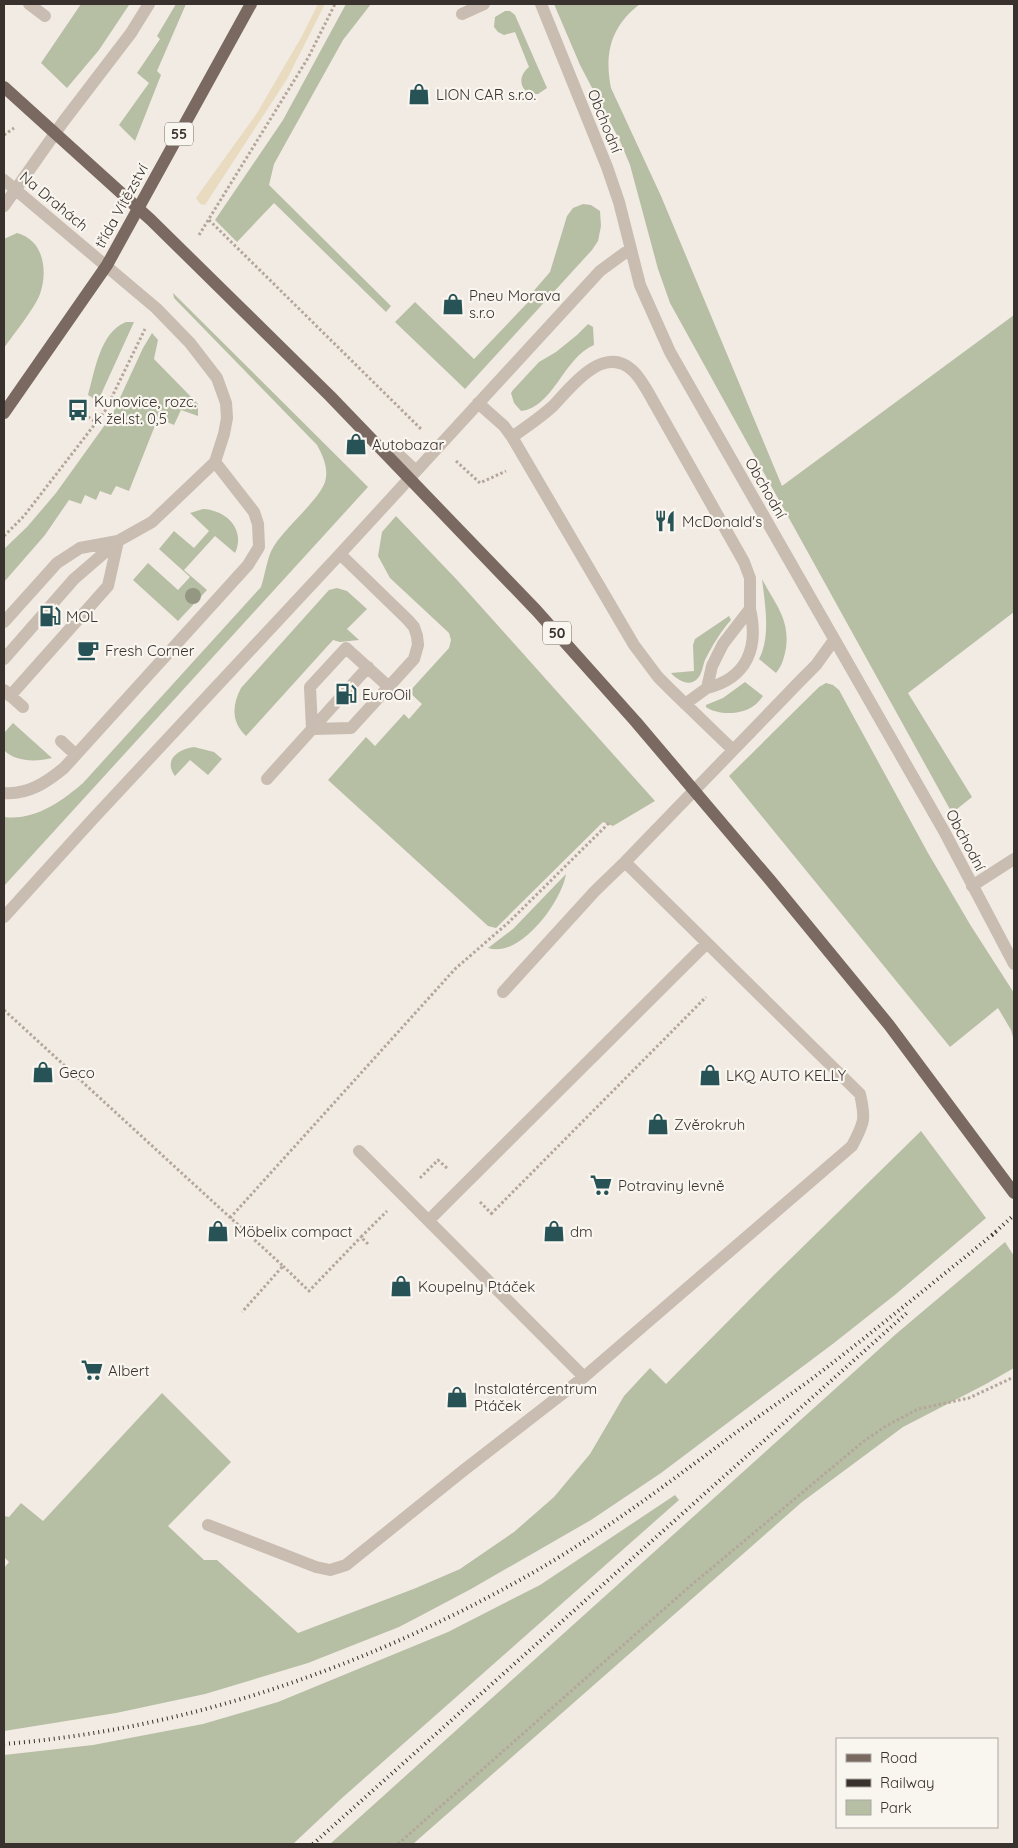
<svg xmlns="http://www.w3.org/2000/svg" width="1018" height="1848" viewBox="0 0 1018 1848" font-family="Quicksand,sans-serif">
<style>
.green{fill:#b6bfa4}
.sand{fill:#e8dbbf}
.lines{fill:none;stroke-linecap:round;stroke-linejoin:round}
.path{stroke:#b4a69a;stroke-width:3;stroke-dasharray:2.5 2.5;stroke-linecap:butt}
.minor{stroke:#c9bcb0;stroke-width:12}
.major{stroke:#796960;stroke-width:12}
.rail{stroke:#39312d;stroke-width:4;stroke-dasharray:1 4;stroke-linecap:butt}
.major-bridge{stroke:#796960;stroke-width:12}
.tree{fill:#949882}
.labels{text-anchor:middle;dominant-baseline:central;stroke-width:4.5;stroke-linejoin:round;paint-order:stroke}
.shield{fill:#f9f5ef;stroke:#736c67;stroke-width:1}
.shield-label{font-size:14px;font-weight:bold;fill:#39312d}
.poi-label{font-size:15px;fill:#39312d;stroke:#f9f5ef;text-anchor:start}
.street-label{font-size:15px;fill:#39312d;stroke:#f9f5ef}
</style>
<rect width="100%" height="100%" fill="#f2ebe3"/>
<path class="green" d="M 81,4 L 129,5 L 99,50 L 67,88 L 41,63 Z
M 176,4 L 186,4 L 157,71 L 161,75 L 135,141 L 119,125 L 149,83 L 137,73 L 160,39 L 157,36 Z
M 346,4 L 371,4 L 343,40 L 274,164 L 269,185 L 391,306 L 386,312 L 274,203 L 237,242 L 215,220 L 283,120 Z
M 554,4 L 640,4 C 611,26 604,53 611,88 L 661,196 L 782,486 L 1014,315 L 1014,612 L 908,693 L 972,797 L 952,813 L 670,303 L 658,269 L 630,165 L 620,141 L 580,65 Z
M 505,11 L 510,11 L 515,15 L 547,88 L 538,94 C 520,95 516,77 529,67 L 515,32 L 504,35 L 498,32 L 494,27 L 495,17 Z
M 583,204 L 591,205 L 600,211 L 601,226 L 598,241 L 592,250 L 465,389 L 395,322 L 415,302 L 474,359 L 534,296 L 531,294 L 550,272 L 567,216 L 573,208 Z
M 17,233 C 44,240 48,271 40,294 C 35,308 13,335 4,348 L 4,239 Z
M 173,293 L 368,487 L 4,886 L 4,817 C 34,821 61,802 83,783 L 261,587 C 265,576 267,556 274,546 C 285,528 318,501 325,482 C 329,469 323,456 317,445 L 174,298 Z
M 126,322 L 134,322 L 98,401 L 88,395 C 95,371 100,332 126,322 Z
M 588,324 L 593,327 L 594,345 C 564,357 553,408 521,411 L 514,403 L 511,393 L 513,390 L 539,362 L 556,352 L 577,335 Z
M 152,333 L 158,340 L 154,359 L 198,404 L 198,416 L 181,410 L 174,425 L 158,418 L 129,491 L 116,486 L 111,495 L 100,491 L 96,500 L 85,495 L 81,504 L 69,500 L 45,535 L 4,582 L 4,549 L 27,527 L 56,493 L 112,415 L 143,348 Z
M 203,509 C 226,510 246,529 235,553 L 215,536 L 184,570 L 207,590 L 178,621 L 133,580 L 148,563 L 178,590 L 190,577 L 159,549 L 174,531 L 194,548 L 209,531 L 190,513 Z
M 396,516 L 458,581 L 655,801 L 613,826 L 603,822 L 496,928 L 488,926 L 328,780 L 366,737 L 375,746 L 404,714 L 409,719 L 422,704 L 409,692 L 449,648 L 451,640 L 449,633 L 390,578 L 378,556 L 382,532 Z
M 762,579 C 775,604 790,619 786,648 C 784,658 782,666 776,673 L 759,659 C 771,637 765,604 762,579 Z
M 337,588 L 347,591 L 367,609 L 347,629 L 359,640 L 340,642 L 333,640 L 246,736 C 231,722 232,705 241,688 L 329,590 Z
M 729,616 L 731,620 C 721,631 712,646 705,660 C 703,665 702,674 698,678 C 690,688 677,680 671,673 L 694,671 L 693,645 L 695,639 Z
M 745,682 L 763,696 C 760,700 756,705 752,707 C 739,715 718,715 706,707 L 706,705 L 723,698 Z
M 826,683 L 833,685 L 839,690 L 928,853 L 971,926 L 1014,993 L 1014,1041 L 1011,1030 L 998,1008 L 950,1047 L 729,776 L 819,687 Z
M 13,723 L 52,758 C 36,762 15,762 4,750 L 4,733 Z
M 194,747 L 214,752 L 222,759 L 208,775 L 190,760 L 175,776 C 163,760 178,749 194,747 Z
M 566,874 C 562,901 520,959 488,948 L 513,929 Z
M 921,1131 L 986,1218 L 896,1294 L 834,1343 L 661,1473 L 591,1520 L 471,1589 L 422,1615 L 399,1627 L 308,1663 L 205,1694 L 116,1713 L 4,1731 L 4,1568 L 9,1562 L 4,1557 L 4,1516 L 9,1517 L 21,1503 L 43,1521 L 162,1393 L 231,1462 L 168,1526 L 204,1560 L 217,1560 L 298,1633 L 416,1588 L 460,1569 L 514,1532 L 554,1497 L 590,1454 L 624,1396 L 650,1368 L 666,1384 L 773,1276 Z
M 1005,1242 L 1014,1256 L 1014,1368 L 986,1384 L 903,1427 L 802,1502 L 413,1844 L 330,1844 L 896,1334 Z
M 675,1495 L 679,1500 L 342,1798 L 293,1844 L 4,1844 L 4,1755 L 93,1745 L 203,1724 L 278,1702 L 448,1632 L 540,1585 Z"/>
<path class="sand" d="M 318,4 L 325,4 L 287,79 L 205,205 L 200,204 L 196,198 L 257,113 L 302,36 Z"/>
<g class="lines">
<path class="path" d="M 4,135 L 14,128
M 209,220 L 422,430
M 199,235 L 308,58 L 335,4
M 88,417 L 96,422
M 456,461 L 480,483 L 506,471
M 4,536 L 24,516 L 105,411 L 145,329
M 4,1010 L 283,1266 L 242,1312
M 420,1178 L 438,1160 L 448,1169
M 480,1202 L 494,1216
M 491,1214 L 706,997
M 230,1218 L 455,969 L 509,922 L 609,823
M 368,1244 L 361,1237 L 387,1211
M 283,1266 L 309,1291 L 361,1237
M 398,1844 L 689,1587 L 864,1441 L 886,1426 L 918,1409 L 969,1398 L 1014,1377"/>
<path class="minor" d="M 29,4 L 45,16
M 541,4 L 607,167 L 619,202 L 640,285 L 670,352 L 944,831 L 1014,964
M 462,14 L 484,4
M 4,180 L 156,308 L 190,343 L 217,378 L 226,403 L 227,418 L 224,434 L 215,462 L 152,522 L 118,541 L 74,579 L 4,659
M 4,206 L 63,122 L 131,33 L 149,4
M 478,403 L 504,426 L 512,437 L 634,645 L 658,677 L 672,691 L 733,750
M 512,437 C 526,427 540,418 553,406 C 571,387 603,344 632,370 C 639,376 643,384 648,392 L 744,562 L 750,578 L 750,609 L 723,644 L 712,666 L 707,688 L 685,704
M 397,453 L 416,471
M 340,554 L 408,620 L 414,627 L 417,636 L 418,645 L 414,659 L 351,728 L 312,729 L 310,687 L 346,648 L 389,687
M 4,622 L 57,563 L 80,548 L 118,541 L 108,586 L 10,696
M 707,688 C 747,678 759,648 750,609
M 4,690 L 23,707
M 61,741 L 76,755
M 267,779 L 368,667
M 4,793 C 28,795 47,782 64,768 L 248,565 L 259,547 L 258,524 L 254,512 L 215,462
M 972,886 L 1014,859
M 4,917 L 91,821 L 340,554 L 600,271 L 630,249
M 503,992 L 595,891 L 625,862 L 802,679 L 816,665 L 834,640
M 359,1151 L 584,1377 L 852,1146 C 864,1123 866,1120 860,1094 L 625,862
M 429,1220 L 707,943
M 208,1525 L 316,1567 L 330,1570 L 346,1565 L 464,1470 L 584,1377"/>
<path class="major" d="M 4,413 L 107,265 L 251,4"/>
<path class="rail" d="M 992,1235 L 1014,1215
M 4,1744 C 189,1729 366,1667 527,1576 C 600,1535 667,1484 734,1434 C 759,1416 784,1399 809,1381 C 872,1333 934,1282 996,1232
M 313,1844 L 909,1311"/>
<path class="major-bridge" d="M 4,87 L 151,220 L 330,396 L 536,610 L 636,722 L 770,880 L 889,1025 L 1014,1193"/>
</g>
<circle class="tree" cx="193" cy="596" r="8"/>
<defs>
<g id="shop-bare" transform="scale(1.725)"><path d="M-5-2.5h2.3a2.7 3.5 0 0 1 5.4 0H5L5.5 6h-11ZM-1.5-2.5h3a1.5 2.3 0 0 0-3 0Z" fill="#275256" stroke="#f9f5ef" stroke-width="2.5" paint-order="stroke"/></g>
<g id="bus-bare" transform="scale(1.725)"><path d="M-5-6H5V4H4V6H2V4H-2V6H-4V4H-5ZM-3.5-4V0h7V-4ZM-3.5 1.2v1.5H-2V1.2ZM2 1.2v1.5H3.5V1.2Z" fill="#275256" stroke="#f9f5ef" stroke-width="2.5" paint-order="stroke"/></g>
<g id="restaurant-bare" transform="scale(1.725)"><path d="M-5-6h1v4h1v-4h1v4h1v-4h1v5L-1.5 .5V6h-2V.5L-5-1ZM5-6V6H3V1.5H1.5Q1.5-4 5-6Z" fill="#275256" stroke="#f9f5ef" stroke-width="2.5" paint-order="stroke"/></g>
<g id="fuel-bare" transform="scale(1.725)"><path d="M-5.5-6h7V0h2V4h1.3V-2.5L3-4.5l.8-.8L6-3V5H2.5V1h-1V6h-7ZM-4.2-4.7v3.2H.2V-4.7Z" fill="#275256" stroke="#f9f5ef" stroke-width="2.5" paint-order="stroke"/></g>
<g id="cafe-bare" transform="scale(1.725)"><path d="M-5.5-4.5H6V0H3Q3 3.5 0 3.5H-2.5Q-5.5 3.5-5.5 0ZM3-3.2v2h1.7v-2ZM-6 4.5H4V6H-6Z" fill="#275256" stroke="#f9f5ef" stroke-width="2.5" paint-order="stroke"/></g>
<g id="supermarket-bare" transform="scale(1.725)"><path d="M-6-5.5h2.5l.6 2H6L4.5 2H-2.5L-4.4-4H-6ZM-1.5 3.2a1.3 1.3 0 1 0 .1 0ZM3 3.2a1.3 1.3 0 1 0 .1 0Z" fill="#275256" stroke="#f9f5ef" stroke-width="2.5" paint-order="stroke"/></g>
</defs>
<g fill-rule="evenodd">
<use href="#shop-bare" x="419" y="94"/>
<use href="#shop-bare" x="453" y="304"/>
<use href="#bus-bare" x="78" y="410"/>
<use href="#shop-bare" x="356" y="444"/>
<use href="#restaurant-bare" x="665" y="521"/>
<use href="#fuel-bare" x="50" y="616"/>
<use href="#cafe-bare" x="88" y="650"/>
<use href="#fuel-bare" x="346" y="694"/>
<use href="#shop-bare" x="43" y="1072"/>
<use href="#shop-bare" x="710" y="1075"/>
<use href="#shop-bare" x="658" y="1124"/>
<use href="#supermarket-bare" x="601" y="1185"/>
<use href="#shop-bare" x="218" y="1231"/>
<use href="#shop-bare" x="554" y="1231"/>
<use href="#shop-bare" x="401" y="1286"/>
<use href="#supermarket-bare" x="92" y="1370"/>
<use href="#shop-bare" x="457" y="1397"/>
</g>
<g class="labels">
<g class="shield">
<rect x="165" y="122.5" width="28" height="23" rx="4"/>
<rect x="543" y="621.5" width="28" height="23" rx="4"/>
</g>
<g class="shield-label">
<text x="179" y="134">55</text>
<text x="557" y="633">50</text>
</g>
<g class="poi-label">
<text x="436" y="94">LION CAR s.r.o.</text>
<text x="469" y="295">Pneu Morava<tspan x="469" dy="17">s.r.o</tspan></text>
<text x="94" y="401">Kunovice, rozc.<tspan x="94" dy="17">k žel.st. 0,5</tspan></text>
<text x="372" y="444">Autobazar</text>
<text x="682" y="521">McDonald's</text>
<text x="66" y="616">MOL</text>
<text x="105" y="650">Fresh Corner</text>
<text x="362" y="694">EuroOil</text>
<text x="59" y="1072">Geco</text>
<text x="726" y="1075">LKQ AUTO KELLY</text>
<text x="674" y="1124">Zvěrokruh</text>
<text x="618" y="1185">Potraviny levně</text>
<text x="234" y="1231">Möbelix compact</text>
<text x="570" y="1231">dm</text>
<text x="418" y="1286">Koupelny Ptáček</text>
<text x="108" y="1370">Albert</text>
<text x="474" y="1388">Instalatércentrum<tspan x="474" dy="17">Ptáček</tspan></text>
</g>
<g class="street-label">
<text transform="translate(605 121) rotate(68)">Obchodní</text>
<text transform="translate(54 201) rotate(40)">Na Drahách</text>
<text transform="translate(121 206) rotate(-61)">třída Vítězství</text>
<text transform="translate(766 488) rotate(60)">Obchodní</text>
<text transform="translate(966 840) rotate(62)">Obchodní</text>
</g>
</g>
<rect width="1018" height="1848" fill="none" stroke="#39312d" stroke-width="10"/>
<rect x="836" y="1738" width="162" height="90" fill="#f9f5ef" stroke="#aca7a1"/>
<rect x="846" y="1754" width="25" height="8" fill="#796960" stroke="#aca7a1"/>
<text x="880" y="1763" font-size="15" fill="#39312d">Road</text>
<rect x="846" y="1779" width="25" height="8" fill="#39312d" stroke="#aca7a1"/>
<text x="880" y="1788" font-size="15" fill="#39312d">Railway</text>
<rect x="846" y="1800" width="25" height="15" fill="#b6bfa4" stroke="#aca7a1"/>
<text x="880" y="1813" font-size="15" fill="#39312d">Park</text>
</svg>
